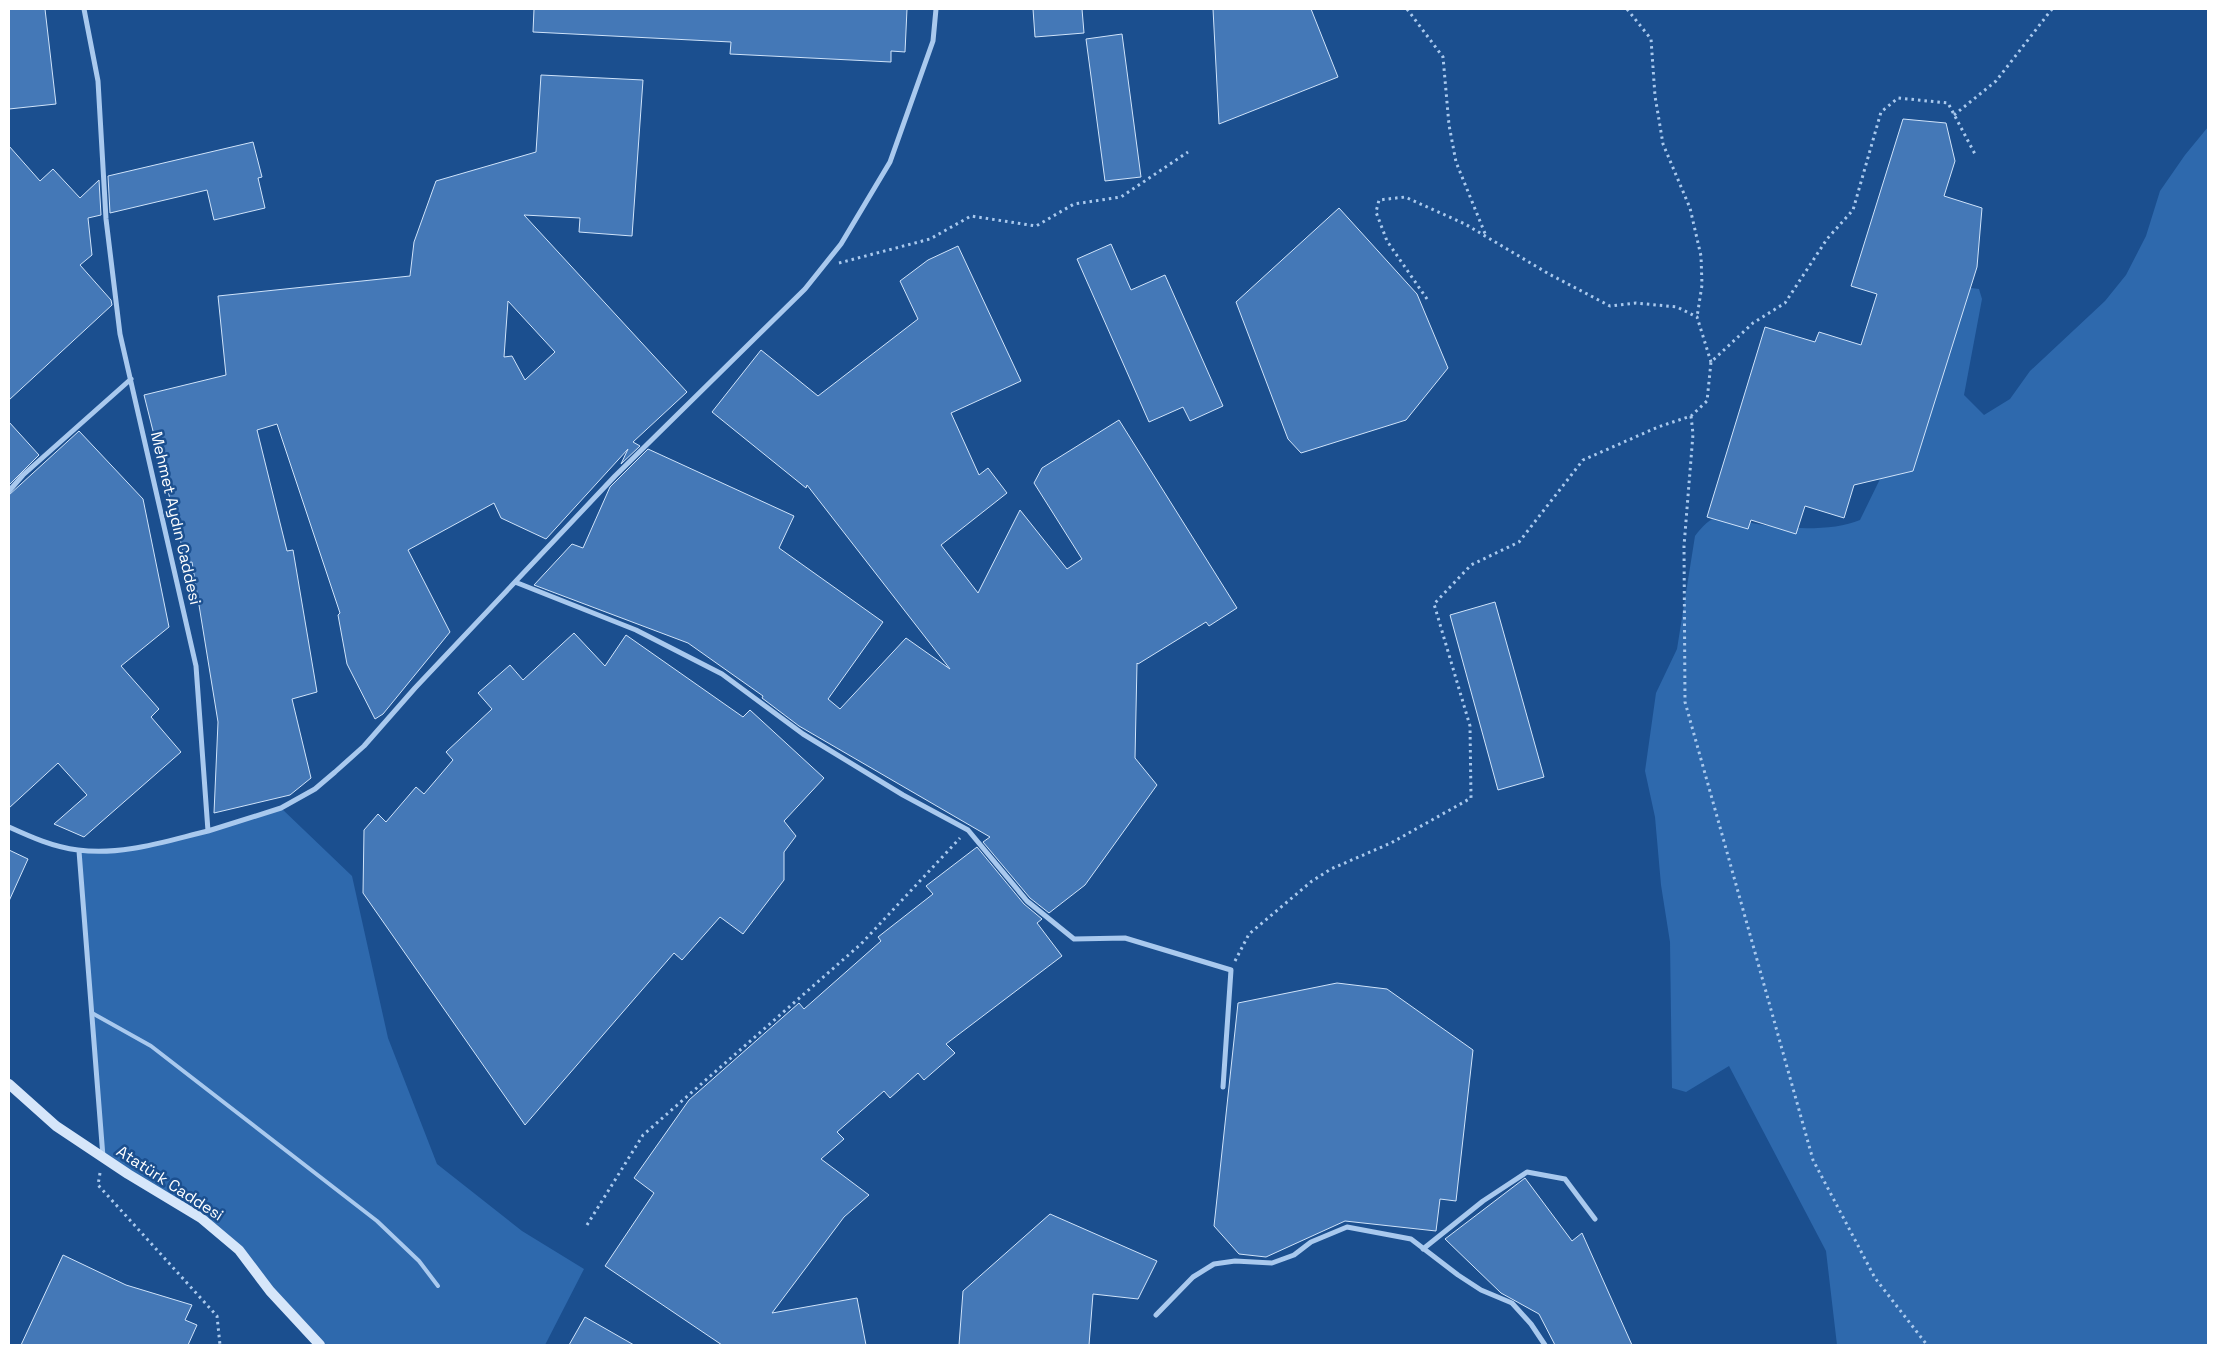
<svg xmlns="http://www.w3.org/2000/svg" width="2217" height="1354" viewBox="0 0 2217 1354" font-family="'Space Grotesk',sans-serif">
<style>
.green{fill:#2e69ad}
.building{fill:#4478b7;stroke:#cfe3fa;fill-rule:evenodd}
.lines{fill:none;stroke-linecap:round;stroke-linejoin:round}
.path{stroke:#a9c9ee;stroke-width:3;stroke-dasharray:2.5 4;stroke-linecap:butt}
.lane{stroke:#a9c9ee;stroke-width:4}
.street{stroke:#a9c9ee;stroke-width:5}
.secondary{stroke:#d6e6fa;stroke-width:10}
.labels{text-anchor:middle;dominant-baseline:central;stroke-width:5;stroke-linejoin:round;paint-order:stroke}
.street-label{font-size:16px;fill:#fff;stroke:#1b4f8f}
</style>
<rect width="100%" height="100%" fill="#1b4f8f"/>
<path class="green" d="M 2208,127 L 2208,1345 L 1837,1345 L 1826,1251 L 1729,1066 L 1686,1092 L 1672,1088 L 1670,942 L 1661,885 L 1655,817 L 1645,771 L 1656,693 L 1677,649 L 1695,536 C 1702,527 1710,517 1722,516 C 1731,514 1744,521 1752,523 C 1782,529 1832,532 1860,520 L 1881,477 L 1962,291 L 1971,288 L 1979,289 L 1982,299 L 1964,395 L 1984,415 L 2010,399 L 2030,371 L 2105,301 L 2126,275 L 2146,236 L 2160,191 L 2185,155 Z
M 281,808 L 352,876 L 388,1038 L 437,1164 L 522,1231 L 584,1269 L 545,1345 L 320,1345 L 239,1250 L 104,1157 L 79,851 L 131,849 L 208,831 Z"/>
<path class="building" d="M 9,9 L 45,9 L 56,104 L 9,109 Z
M 534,9 L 907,9 L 905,52 L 891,51 L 891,62 L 730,54 L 731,42 L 533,32 Z
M 1033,9 L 1082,9 L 1084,33 L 1035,37 Z
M 1213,9 L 1311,9 L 1338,77 L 1219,124 Z
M 1122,34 L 1141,177 L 1105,181 L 1086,39 Z
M 541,75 L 643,80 L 632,236 L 579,232 L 580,218 L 524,215 L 687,392 L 633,442 L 640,446 L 621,464 L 628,449 L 546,539 L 501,518 L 494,503 L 408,550 L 450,632 L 383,714 L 375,719 L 347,664 L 338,615 L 340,613 L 277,424 L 257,430 L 287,551 L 293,550 L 317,692 L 292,699 L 311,778 L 290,795 L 214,813 L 218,722 L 192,562 L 186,563 L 144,395 L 226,375 L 218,296 L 410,276 L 414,242 L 436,181 L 536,152 ZM 508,301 L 555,352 L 525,380 L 512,356 L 504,357 Z
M 1903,119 L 1946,123 L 1955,161 L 1944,196 L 1982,208 L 1977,267 L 1913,471 L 1854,485 L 1844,518 L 1805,506 L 1796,534 L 1751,520 L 1748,529 L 1707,517 L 1765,327 L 1815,342 L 1819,332 L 1861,345 L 1877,294 L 1851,286 Z
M 253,142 L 262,177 L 258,178 L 265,208 L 214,220 L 207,190 L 110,213 L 108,176 Z
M 9,146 L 40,181 L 53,169 L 80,198 L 99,180 L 101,215 L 88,218 L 92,255 L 80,265 L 111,300 L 112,305 L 9,400 Z
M 1339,208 L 1417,294 L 1448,368 L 1406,420 L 1301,453 L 1288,439 L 1236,302 Z
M 1111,244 L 1131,290 L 1165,275 L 1223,406 L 1190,421 L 1183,407 L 1149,422 L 1077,259 Z
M 958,246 L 1021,381 L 951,413 L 979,475 L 988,468 L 1007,493 L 941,545 L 978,593 L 1020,510 L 1067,569 L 1082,559 L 1034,483 L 1042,468 L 1119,420 L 1237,608 L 1209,626 L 1206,622 L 1138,664 L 1137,663 L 1135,758 L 1157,785 L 1085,885 L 1049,913 L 1030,898 L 983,842 L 990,837 L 799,726 L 762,698 L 763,696 L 688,643 L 534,585 L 572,544 L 583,548 L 610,487 L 648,449 L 794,516 L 779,548 L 883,622 L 828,699 L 840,709 L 906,638 L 950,669 L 807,485 L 806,488 L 712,412 L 761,350 L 818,396 L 918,319 L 900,281 L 928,260 Z
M 9,422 L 39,455 L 9,485 Z
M 79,431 L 143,499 L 169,627 L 121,666 L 159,709 L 151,717 L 181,752 L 84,837 L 54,824 L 87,795 L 58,763 L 9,808 L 9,495 Z
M 1495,602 L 1544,777 L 1498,790 L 1450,615 Z
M 574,633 L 605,666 L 626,635 L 743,717 L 750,710 L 824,778 L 784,821 L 796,836 L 784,852 L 784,880 L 743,934 L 720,917 L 682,960 L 674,953 L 525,1125 L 363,893 L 364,830 L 378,814 L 386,822 L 416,787 L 424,794 L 453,760 L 446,752 L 492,709 L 478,693 L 510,665 L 523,680 Z
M 977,847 L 1024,904 L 1042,919 L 1037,923 L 1062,956 L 946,1044 L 955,1053 L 924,1080 L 918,1073 L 890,1098 L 884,1091 L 837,1132 L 844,1139 L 821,1159 L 869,1195 L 844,1217 L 772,1313 L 857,1298 L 866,1345 L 722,1345 L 605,1266 L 654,1193 L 634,1178 L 689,1100 L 799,1003 L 804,1009 L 881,941 L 878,937 L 933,894 L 926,886 Z
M 9,850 L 28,859 L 9,901 Z
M 1337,983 L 1387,989 L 1473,1050 L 1456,1201 L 1440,1199 L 1436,1231 L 1345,1221 L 1266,1257 L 1239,1254 L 1214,1226 L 1238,1003 Z
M 1525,1178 L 1572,1241 L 1582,1233 L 1632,1345 L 1555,1345 L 1539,1314 L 1501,1293 L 1445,1239 Z
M 1050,1214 L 1157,1261 L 1138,1299 L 1093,1294 L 1089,1345 L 959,1345 L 963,1291 Z
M 63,1255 L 126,1285 L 192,1305 L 185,1320 L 197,1325 L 188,1345 L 21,1345 Z
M 585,1317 L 634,1345 L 569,1345 Z"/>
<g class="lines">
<path class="path" d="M 1407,9 L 1443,57 L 1449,125 L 1456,162 L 1486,236
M 1627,9 L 1651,39 L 1655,96 L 1663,144 L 1690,208 L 1701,256 L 1702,285 L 1697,317
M 1954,115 L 1996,81 L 2052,9
M 839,263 L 930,239 L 971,216 L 1036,226 L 1074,204 L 1121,197 L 1188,152
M 1427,299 L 1387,241 L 1376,212 L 1379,200 L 1405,197 L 1465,224 L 1549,274 L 1610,306 L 1636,303 L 1677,307 L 1697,317 L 1711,362
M 1691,416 L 1693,434 L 1684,546 L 1685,702 L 1813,1160 L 1875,1278 L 1927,1345
M 1235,961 L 1249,934 L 1312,881 L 1331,869 L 1391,843 L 1471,798 L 1470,726 L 1434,604 L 1471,565 L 1519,542 L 1583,460 L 1658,427 L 1691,416 L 1707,401 L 1711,362 L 1753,323 L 1785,303 L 1827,239 L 1853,210 L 1881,112 L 1898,98 L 1948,103 L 1976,156
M 100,1173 L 98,1185 L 217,1316 L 220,1345
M 587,1225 L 643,1135 L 861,944 L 960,838"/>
<path class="lane" d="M 92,1013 L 151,1046 L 377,1221 L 419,1261 L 438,1286"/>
<path class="street" d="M 9,491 L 23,475 L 131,379
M 515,582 L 636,630 L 722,674 L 803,734 L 903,795 L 968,830 L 1027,901 L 1074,939 L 1125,938 L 1231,970 L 1223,1087
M 9,827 C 31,837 53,847 78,850 C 122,856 166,841 208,831 L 196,666 L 120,334 L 106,219 L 98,81 L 84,9
M 208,831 L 281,808 L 315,789 L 335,772 L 364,746 L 415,688 L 615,476 L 805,289 L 841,244 L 890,162 L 933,41 L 936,9
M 79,851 L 103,1157
M 1423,1249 L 1483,1201 L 1527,1172 L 1565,1179 L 1595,1219
M 1156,1315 L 1193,1277 L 1214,1264 L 1235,1261 L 1272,1263 L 1294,1255 L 1311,1242 L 1347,1227 L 1411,1239 L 1458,1275 L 1481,1290 L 1512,1303 L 1531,1324 L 1545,1345"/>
<path class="secondary" d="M 9,1084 L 56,1126 L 128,1174 L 201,1218 L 239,1250 L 270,1291 L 320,1345"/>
</g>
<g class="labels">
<g class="street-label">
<text transform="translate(176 518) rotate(77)">Mehmet Aydın Caddesi</text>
<text transform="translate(170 1183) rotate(33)">Atatürk Caddesi</text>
</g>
</g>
<rect width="2217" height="1354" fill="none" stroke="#ffffff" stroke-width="20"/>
</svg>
